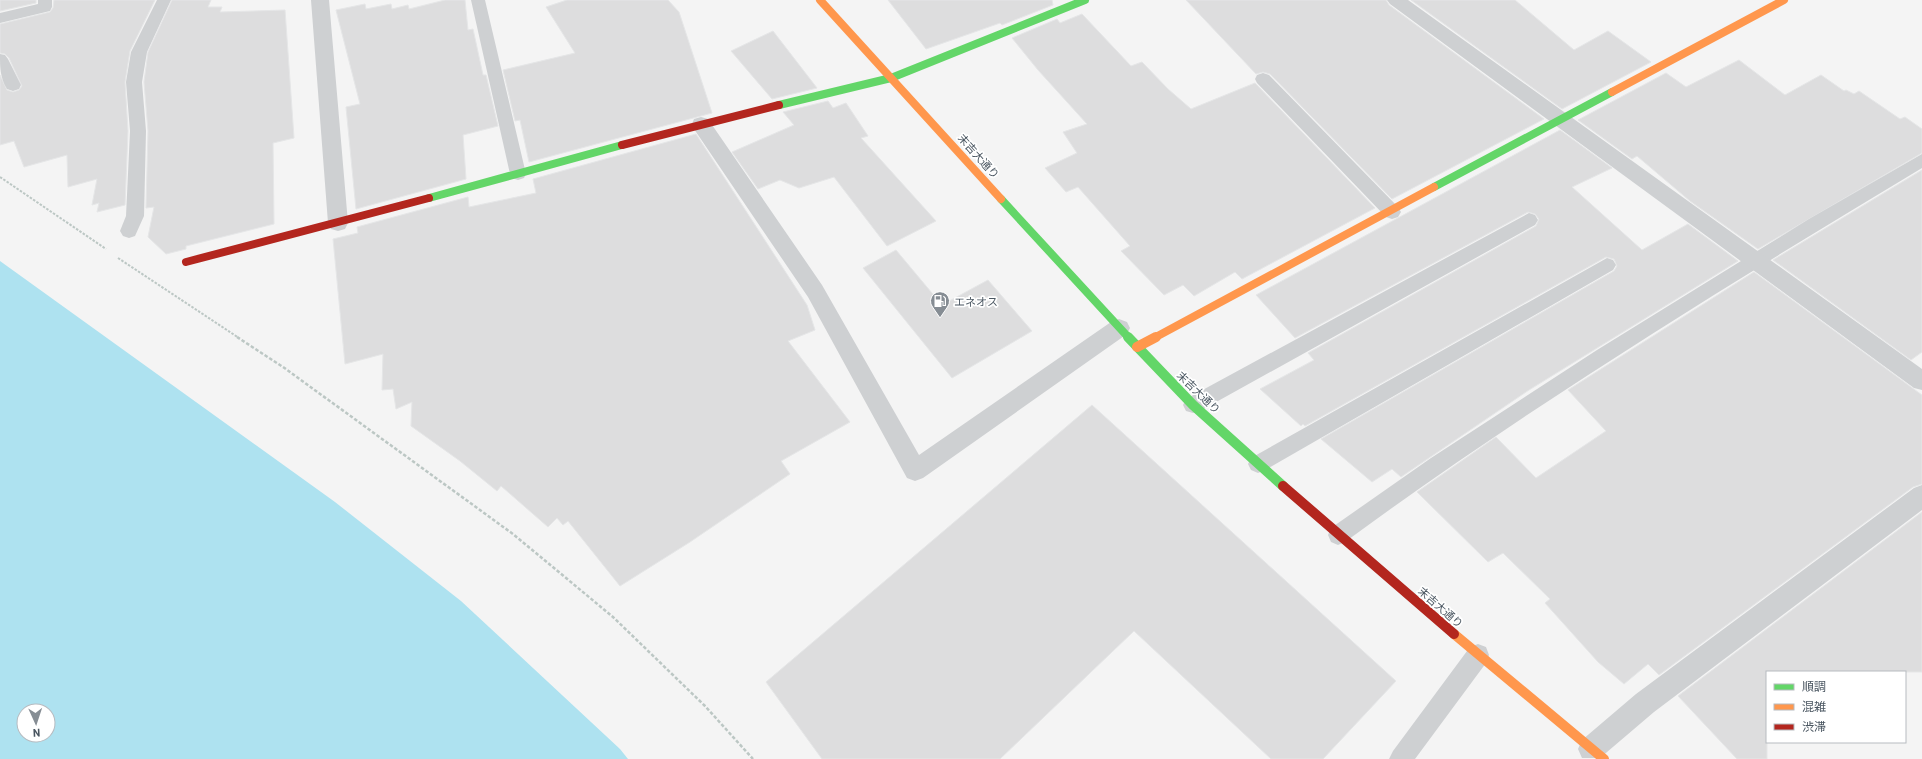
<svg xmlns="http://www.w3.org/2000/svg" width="1922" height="759" viewBox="0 0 1922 759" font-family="Barlow,'Noto Sans JP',sans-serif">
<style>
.water{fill:#aee2f0;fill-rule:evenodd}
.building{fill:#ddddde;stroke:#e5e6e7}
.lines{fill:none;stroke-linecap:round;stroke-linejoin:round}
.path-far1{stroke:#bcc7c4;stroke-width:2;stroke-dasharray:2.5 1.5;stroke-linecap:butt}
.path{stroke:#bcc7c4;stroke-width:2.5;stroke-dasharray:3.5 2;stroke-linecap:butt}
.lane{fill:#ced0d2;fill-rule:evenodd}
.street{fill:#ced0d2;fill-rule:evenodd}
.fast-far1{stroke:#63d668;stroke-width:8}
.fast{stroke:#63d668;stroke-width:10}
.slow-far1{stroke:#ff974d;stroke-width:8}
.slow{stroke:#ff974d;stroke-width:10}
.jam-far1{stroke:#b3261e;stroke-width:8}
.jam{stroke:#b3261e;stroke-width:10}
.labels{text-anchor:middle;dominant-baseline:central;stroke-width:3.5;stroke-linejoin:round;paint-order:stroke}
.street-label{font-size:11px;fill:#4a5661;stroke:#fff}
.poi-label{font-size:11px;fill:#4a5661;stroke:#fff;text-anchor:start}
</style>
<rect width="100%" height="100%" fill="#f4f4f4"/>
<path class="water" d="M 0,261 L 335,502 L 461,601 L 620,749 L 628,759 L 0,759 ZM 24,711 L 48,711 L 48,735 L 24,735 Z"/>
<path class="building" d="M 0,0 L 36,0 L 36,3 L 0,11 Z
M 54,0 L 155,0 L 130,51 L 125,82 L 128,131 L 125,205 L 97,212 L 99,203 L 92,205 L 97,179 L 68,187 L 67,155 L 24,167 L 14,141 L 0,145 L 0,75 L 7,90 L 13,92 L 19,90 L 22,86 L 9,58 L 5,54 L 0,53 L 0,24 L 50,12 L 53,8 Z
M 172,0 L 211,0 L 208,7 L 222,7 L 220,12 L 285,10 L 294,138 L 273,143 L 274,224 L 186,246 L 186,249 L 166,254 L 148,237 L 154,207 L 146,208 L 148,131 L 144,82 L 148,52 Z
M 445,0 L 465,0 L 468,30 L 473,29 L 483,75 L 486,75 L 498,126 L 463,135 L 466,179 L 356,209 L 346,107 L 360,104 L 336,10 L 365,4 L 366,9 L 391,4 L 392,9 L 408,5 L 409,9 Z
M 567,0 L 668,0 L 679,12 L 712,113 L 529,162 L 520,120 L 515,121 L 503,70 L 575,53 L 546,7 Z
M 888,0 L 1052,0 L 1053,5 L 1002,25 L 1000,23 L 926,49 Z
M 1186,0 L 1386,0 L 1389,5 L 1544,119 L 1392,199 L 1270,74 L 1263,72 L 1256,74 Z
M 1411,0 L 1515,0 L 1574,50 L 1608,31 L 1651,62 L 1562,109 Z
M 1082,14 L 1131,66 L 1142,62 L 1168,89 L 1191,109 L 1255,83 L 1375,208 L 1242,279 L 1235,272 L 1194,296 L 1183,285 L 1164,295 L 1121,251 L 1130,246 L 1078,187 L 1066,192 L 1045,168 L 1077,153 L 1063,132 L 1087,124 L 1038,70 L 1012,38 L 1057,19 L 1060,23 Z
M 773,31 L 817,88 L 772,99 L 731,51 Z
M 1739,60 L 1785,95 L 1821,75 L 1844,91 L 1846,90 L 1854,94 L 1859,91 L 1900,119 L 1905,117 L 1922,129 L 1922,153 L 1758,249 L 1690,201 L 1637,156 L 1632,159 L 1578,120 L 1666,73 L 1686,87 Z
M 828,101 L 833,108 L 846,103 L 868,136 L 861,138 L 936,221 L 887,246 L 834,177 L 799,188 L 780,180 L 758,189 L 732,152 L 794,125 L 783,112 Z
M 1560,130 L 1612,168 L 1572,187 L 1642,250 L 1688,224 L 1738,261 L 1529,390 L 1401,477 L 1392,469 L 1372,482 L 1321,439 L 1614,271 L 1617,266 L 1614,259 L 1606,257 L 1305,426 L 1303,424 L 1301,426 L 1260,389 L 1314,360 L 1308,353 L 1536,226 L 1539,219 L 1535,214 L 1528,212 L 1295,338 L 1256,295 Z
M 696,134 L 807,305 L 815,330 L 788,341 L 850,422 L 781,461 L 790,474 L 690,542 L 620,586 L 568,521 L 563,525 L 557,518 L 548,527 L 501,486 L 497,491 L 460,461 L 411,426 L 412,402 L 396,409 L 393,389 L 382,390 L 383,354 L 345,364 L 333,239 L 358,233 L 357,227 L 468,197 L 469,207 L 536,193 L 533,179 Z
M 1922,170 L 1922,352 L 1911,360 L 1773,260 Z
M 896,250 L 942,305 L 988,280 L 1032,331 L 952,378 L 863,268 Z
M 1754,272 L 1922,395 L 1922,484 L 1913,487 L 1659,675 L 1648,664 L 1624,684 L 1598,662 L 1545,603 L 1550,599 L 1503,553 L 1488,562 L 1417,492 L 1496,437 L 1536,478 L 1606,431 L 1568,390 Z
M 1092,405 L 1396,681 L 1323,759 L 1271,759 L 1134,631 L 1000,759 L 822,759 L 766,682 Z
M 1922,512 L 1922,672 L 1767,672 L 1767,759 L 1737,759 L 1678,696 Z"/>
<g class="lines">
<path class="path-far1" d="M 0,177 L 106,249
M 118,258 L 239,338"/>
<path class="path" d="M 237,337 L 283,367 L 513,534 L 613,617 L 705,706 L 753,759"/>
<path class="lane" d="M 38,0 L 52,0 L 52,7 L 50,11 L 0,23 L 0,13 L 38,4 Z
M 157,0 L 171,0 L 147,52 L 142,82 L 146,131 L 144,216 L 135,236 L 129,238 L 123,236 L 120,231 L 126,216 L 130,131 L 126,82 L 131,52 Z
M 471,0 L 485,0 L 526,174 L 524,178 L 518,180 L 512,178 L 510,174 Z
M 0,54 L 5,55 L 8,59 L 21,85 L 19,89 L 13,91 L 7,89 C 0,77 0,68 0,54 Z
M 1263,73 L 1269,75 L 1398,207 L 1401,212 L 1398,217 L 1392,219 L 1386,217 L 1257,83 L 1255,79 L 1257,75 Z
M 1922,154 L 1922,168 C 1726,286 1530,406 1345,542 L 1338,545 L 1331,542 L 1328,535 L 1331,528 L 1431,458 L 1597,350 L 1809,219 Z
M 1529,213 L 1535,215 L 1538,220 L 1535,225 L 1200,411 L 1193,413 L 1186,411 L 1183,405 L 1186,399 Z
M 1607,258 L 1613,260 L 1616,265 L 1613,270 L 1265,470 L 1258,473 L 1251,470 L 1248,464 L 1251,458 Z
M 1478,644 L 1486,647 L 1489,655 L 1486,663 L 1415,759 L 1389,759 L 1393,751 L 1470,647 Z"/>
<path class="street" d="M 311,0 L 329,0 L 348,223 L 345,229 L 338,231 L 331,229 L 328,223 Z
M 1387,0 L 1408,0 L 1922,369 L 1922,390 L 1914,388 L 1390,4 Z
M 701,117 L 708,119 L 822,285 L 919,455 L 1111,322 L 1119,319 L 1127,322 L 1130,328 L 1127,334 L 923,478 L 915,481 L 907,478 L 808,297 L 694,129 L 692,124 L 694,119 Z
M 1922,485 L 1922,510 L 1654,712 L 1600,758 L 1582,758 L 1578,749 L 1582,740 L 1636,694 L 1914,488 Z"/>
<path class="fast-far1" d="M 779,105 L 891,78 L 1085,0
M 1434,187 L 1612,92
M 429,198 L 622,145
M 1001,199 L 1129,338"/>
<path class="fast" d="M 1128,337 L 1193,405 L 1283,486"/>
<path class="slow-far1" d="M 820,0 L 1001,199
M 1612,92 L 1784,0
M 1154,338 L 1434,187"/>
<path class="slow" d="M 1137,347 L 1156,337
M 1454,634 L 1604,759"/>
<path class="jam-far1" d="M 622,145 L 779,105
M 186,262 L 429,198"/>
<path class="jam" d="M 1283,486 L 1454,634"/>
</g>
<defs>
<g id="fuel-pin" transform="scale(1)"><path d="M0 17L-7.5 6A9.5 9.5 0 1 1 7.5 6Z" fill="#868d94" stroke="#fff"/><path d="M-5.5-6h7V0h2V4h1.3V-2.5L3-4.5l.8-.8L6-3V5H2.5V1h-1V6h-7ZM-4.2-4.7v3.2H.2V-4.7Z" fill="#fff"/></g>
</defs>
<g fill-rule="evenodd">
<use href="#fuel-pin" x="940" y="301"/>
</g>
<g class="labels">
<g class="street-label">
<text transform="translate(979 156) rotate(48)">末吉大通り</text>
<text transform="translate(1199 392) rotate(44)">末吉大通り</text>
<text transform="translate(1441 607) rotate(41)">末吉大通り</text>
</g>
<g class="poi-label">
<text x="954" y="301">エネオス</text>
</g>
</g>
<rect x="1766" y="671" width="140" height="72" fill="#ffffff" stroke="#b7bbc0"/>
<rect x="1774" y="684" width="20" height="6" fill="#63d668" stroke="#b7bbc0"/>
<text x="1802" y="691" font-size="12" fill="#4a5661">順調</text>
<rect x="1774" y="704" width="20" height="6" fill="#ff974d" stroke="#b7bbc0"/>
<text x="1802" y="711" font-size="12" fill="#4a5661">混雑</text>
<rect x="1774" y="724" width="20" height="6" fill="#b3261e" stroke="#b7bbc0"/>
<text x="1802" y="731" font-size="12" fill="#4a5661">渋滞</text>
<g transform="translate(36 723) rotate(177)"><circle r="19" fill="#ffffff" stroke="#b7bbc0"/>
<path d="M0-3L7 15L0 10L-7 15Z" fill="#868d94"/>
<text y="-6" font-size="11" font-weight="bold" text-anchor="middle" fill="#4a5661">N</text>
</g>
</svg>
